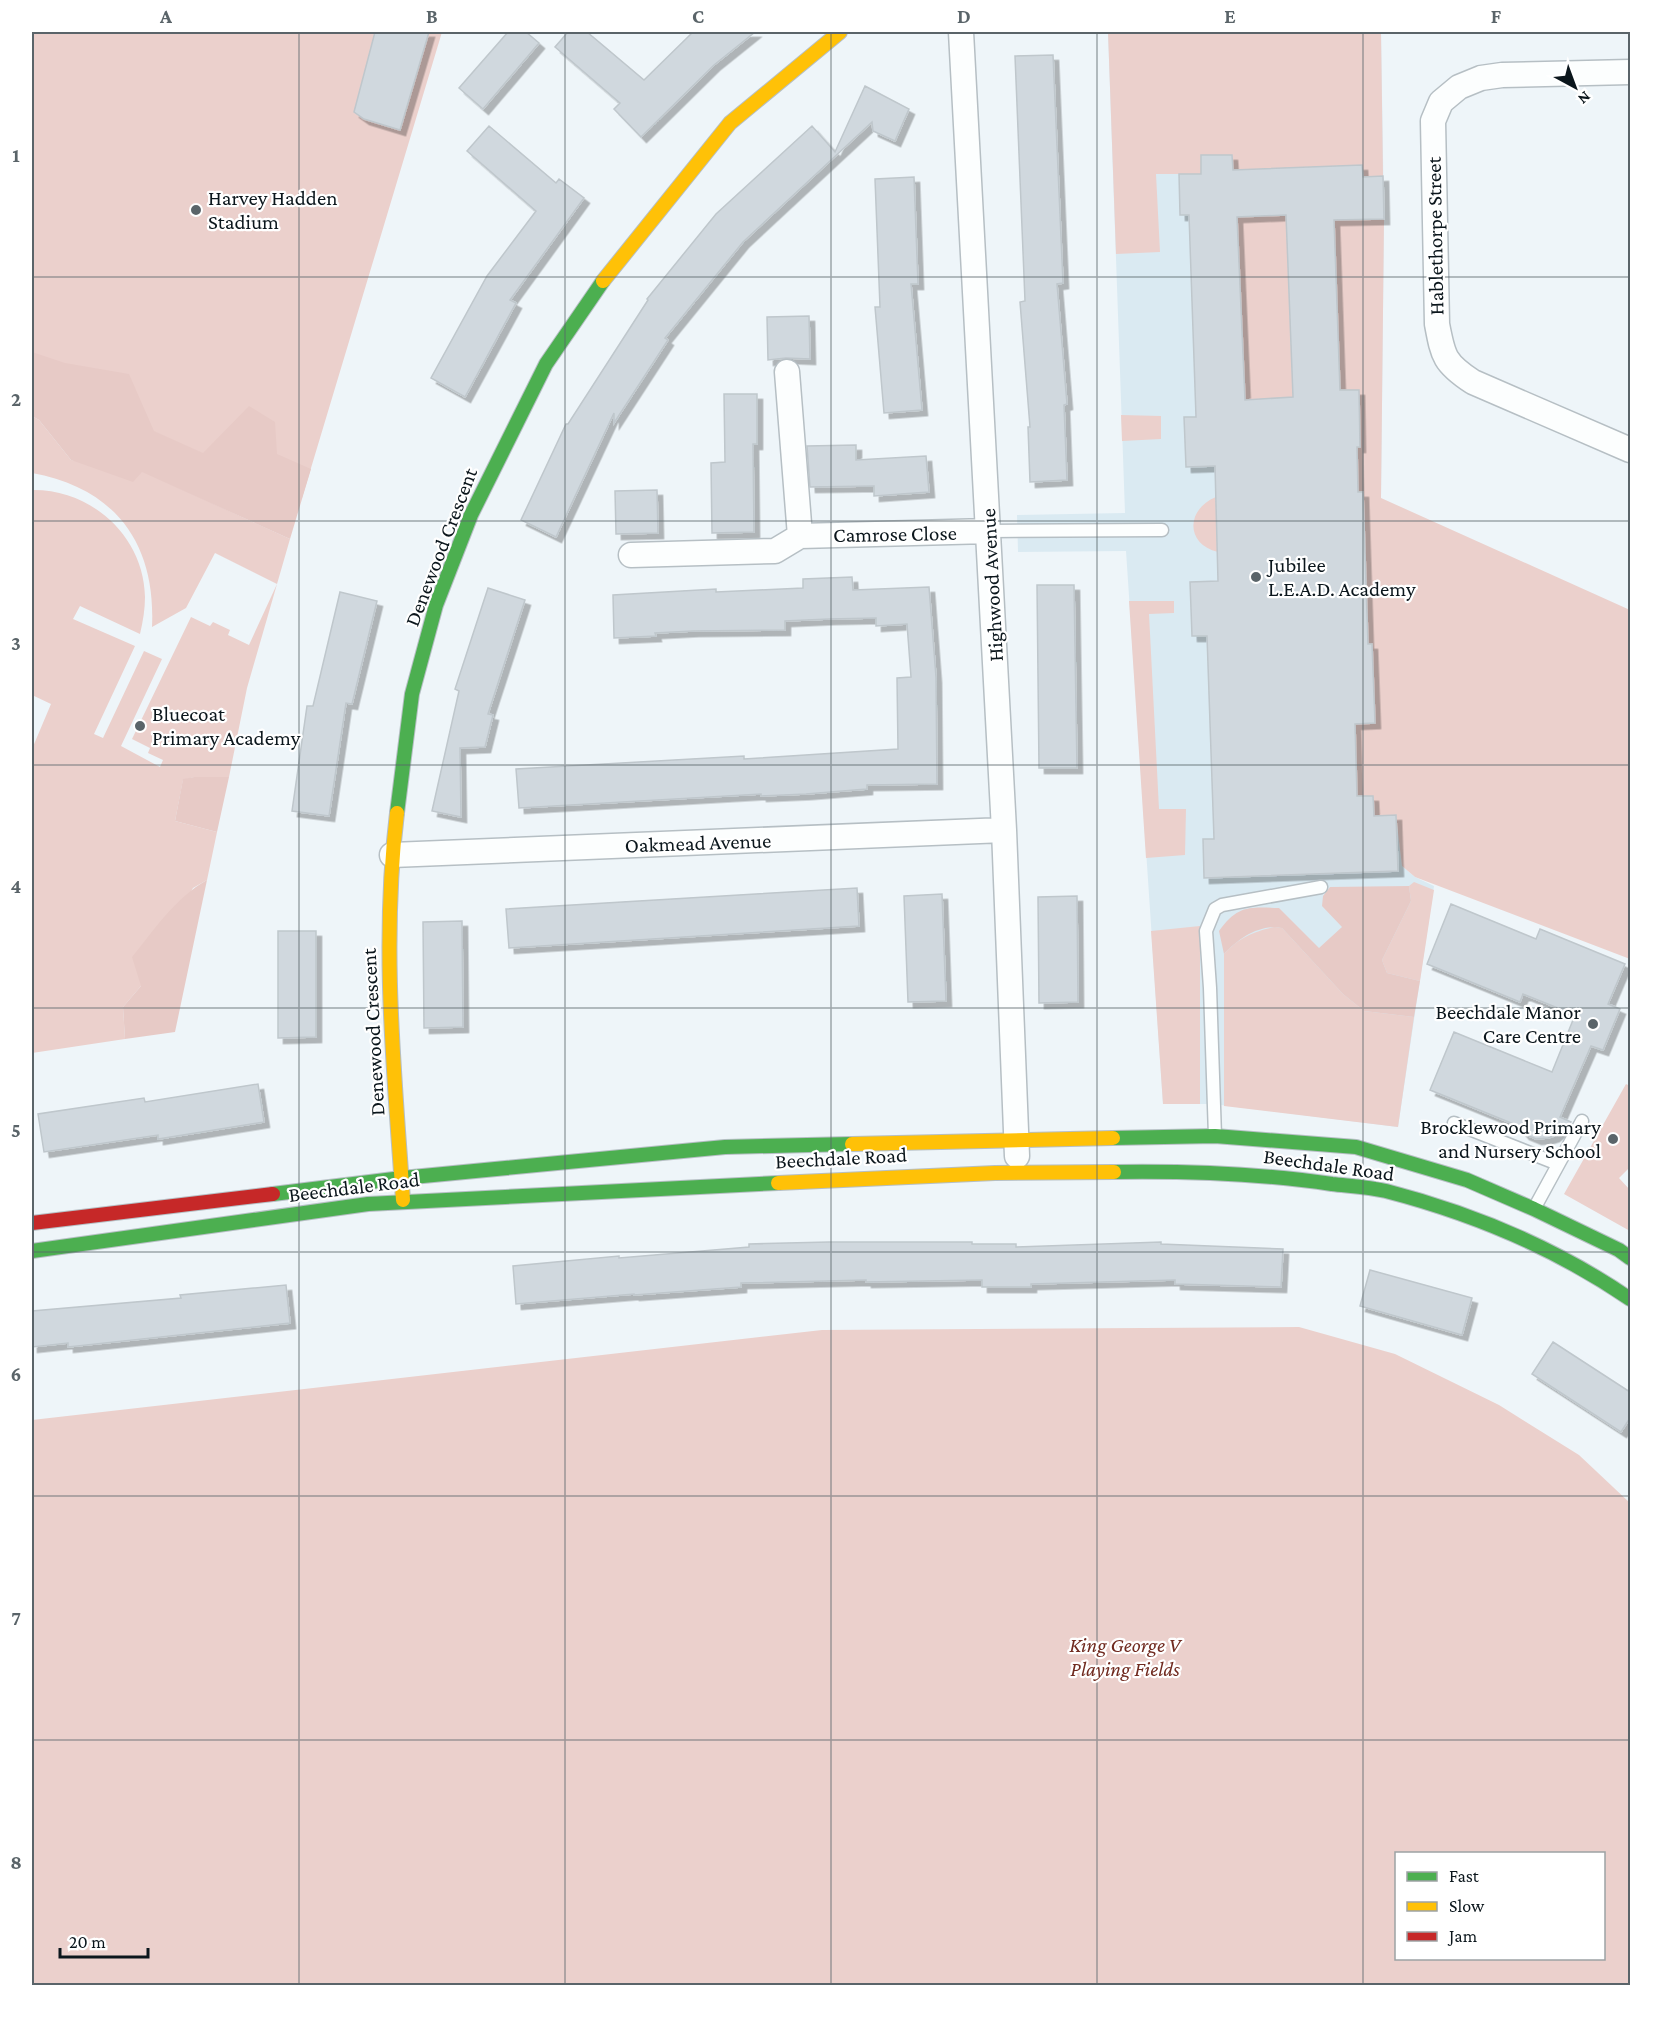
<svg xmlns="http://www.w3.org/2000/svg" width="1662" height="2017" viewBox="0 0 1662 2017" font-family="'Crimson Pro',serif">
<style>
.built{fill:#daeaf2}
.green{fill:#ebd0cc;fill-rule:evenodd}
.forest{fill:#e7cac6}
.building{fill:#d0d8de;stroke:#bfc7cc;stroke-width:1.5;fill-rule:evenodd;filter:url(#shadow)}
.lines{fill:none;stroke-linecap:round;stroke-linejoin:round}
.lane-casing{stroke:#b6bfc4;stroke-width:15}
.street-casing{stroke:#b6bfc4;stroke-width:27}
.fast-casing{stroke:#b6bfc4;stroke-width:16}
.slow-casing{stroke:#b6bfc4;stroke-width:16}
.jam-casing{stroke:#b6bfc4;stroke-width:16}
.lane{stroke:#fcfefe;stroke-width:12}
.street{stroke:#fcfefe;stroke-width:24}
.fast{stroke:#4caf50;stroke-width:14}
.slow{stroke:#ffc107;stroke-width:14}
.jam{stroke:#c62828;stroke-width:14}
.grid{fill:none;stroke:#5a6469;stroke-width:1.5;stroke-opacity:0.55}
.poi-dot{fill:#5a6469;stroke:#fff;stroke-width:2}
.labels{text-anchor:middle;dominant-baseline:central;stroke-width:4.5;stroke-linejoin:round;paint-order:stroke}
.poi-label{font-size:21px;fill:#0b161c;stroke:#fff;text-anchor:start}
.street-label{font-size:21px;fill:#0b161c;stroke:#fff}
.park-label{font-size:21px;font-style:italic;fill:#702a1f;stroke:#fff}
.neatline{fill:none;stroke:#5a6469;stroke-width:2}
.grid-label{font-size:20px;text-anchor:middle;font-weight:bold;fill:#5a6469}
</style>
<defs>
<filter id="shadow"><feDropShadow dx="5.5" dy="5.5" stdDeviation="0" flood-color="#0004"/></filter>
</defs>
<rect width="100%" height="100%" fill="#eef5f9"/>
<path class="built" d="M 1108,32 L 1381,32 L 1384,219 L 1381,498 L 1395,810 L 1402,866 L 1415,877 L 1434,886 L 1398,1127 L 1213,1104 L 1163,1104 L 1126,551 L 1018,552 L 1017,515 L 1125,513 Z"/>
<path class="green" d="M 32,32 L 442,32 L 302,498 L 32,377 Z
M 1108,32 L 1381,32 L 1383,176 L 1363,177 L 1362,165 L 1233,170 L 1232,155 L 1201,155 L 1201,174 L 1156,174 L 1160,252 L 1116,254 Z
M 1317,213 L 1287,245 L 1292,375 L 1321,396 L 1245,400 L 1237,217 Z
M 1384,219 L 1381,498 L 1630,610 L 1630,959 L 1415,877 L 1402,866 L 1396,816 L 1374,816 L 1373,796 L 1357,796 L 1355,724 L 1375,723 L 1372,644 L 1368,644 L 1363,492 L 1358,492 L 1358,476 L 1343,476 L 1343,447 L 1360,447 L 1359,391 L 1340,390 L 1334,220 Z
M 1121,415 L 1161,416 L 1161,439 L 1122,441 Z
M 32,416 L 39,420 L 71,460 L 142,471 L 290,539 L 247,688 L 229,777 L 194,777 L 183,780 L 175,821 L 217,832 L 207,880 L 193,888 L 141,986 L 123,1007 L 125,1039 L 32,1053 L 32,749 L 51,704 L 32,695 L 32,490 C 91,489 144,536 145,597 C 145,609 143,621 140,634 L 80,606 L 73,619 L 135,646 L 94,734 L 103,738 L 144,651 L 162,659 L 121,746 L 160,767 L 163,760 L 148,753 L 150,748 L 132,739 L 191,617 L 210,626 L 213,622 L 230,630 L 228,635 L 249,645 L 277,584 L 215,553 L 186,608 L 152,627 C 156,543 115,488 32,473 Z
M 1216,497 L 1218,552 C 1185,544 1186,509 1216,497 Z
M 1129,601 L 1174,601 L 1174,613 L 1149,614 L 1159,809 L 1186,809 L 1185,855 L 1146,858 Z
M 1414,882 L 1434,890 L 1420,981 L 1387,973 L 1382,960 L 1411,901 L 1409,886 Z
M 1200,926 L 1200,1104 L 1163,1104 L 1151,931 Z
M 1274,927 L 1282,928 L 1343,994 L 1364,1011 L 1414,1017 L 1398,1127 L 1224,1106 L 1224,954 C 1240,937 1253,932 1274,927 Z
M 1626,1084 L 1630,1086 L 1630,1167 L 1619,1178 L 1630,1190 L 1630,1231 L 1564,1194 Z
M 1299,1327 L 1395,1354 L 1499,1405 L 1579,1455 L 1630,1503 L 1630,1985 L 32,1985 L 32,1420 L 822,1330 ZM 1396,1854 L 1604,1854 L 1604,1958 L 1396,1958 Z"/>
<path class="forest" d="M 32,352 L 65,363 L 129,374 L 154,431 L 203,453 L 249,406 L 275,422 L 277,454 L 311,469 L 290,539 L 142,472 L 133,482 L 71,460 L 39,420 L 32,416 Z
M 194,777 L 229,777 L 217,832 L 175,821 L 183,779 Z
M 207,880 L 175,1032 L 125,1039 L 123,1007 L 141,986 L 132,957 C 155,929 175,898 207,880 Z
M 1409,886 L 1411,901 L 1382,960 L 1387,973 L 1420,981 L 1414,1017 L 1364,1011 L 1343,994 L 1282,928 C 1260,924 1239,938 1224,954 L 1219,931 C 1238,905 1249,907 1279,908 L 1319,948 L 1342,927 L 1322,906 L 1323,896 L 1330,887 Z"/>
<path class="building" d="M 375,32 L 429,32 L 400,130 L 364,119 L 354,112 Z
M 508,32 L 526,32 L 539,43 L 483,109 L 459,88 Z
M 568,32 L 587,32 L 644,80 L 693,32 L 755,32 L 714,65 L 641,137 L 614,109 L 620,103 L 555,47 Z
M 1053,55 L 1063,283 L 1057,284 L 1067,404 L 1064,405 L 1067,480 L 1030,482 L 1028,427 L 1030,427 L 1020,302 L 1025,301 L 1015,56 Z
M 865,86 L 909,109 L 895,141 L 873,131 L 872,122 L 743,242 L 665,338 L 668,340 L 614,423 L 614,413 L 556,537 L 521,520 L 566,424 L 568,424 L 648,300 L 647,299 L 716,214 L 812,126 L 835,152 Z
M 489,126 L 556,183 L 559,179 L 584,198 L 510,300 L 516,303 L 465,397 L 431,378 L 487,276 L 536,211 L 467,151 Z
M 1201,155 L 1232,155 L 1233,170 L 1362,165 L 1363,177 L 1383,176 L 1384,219 L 1334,220 L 1340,390 L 1359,390 L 1360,447 L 1357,447 L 1358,492 L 1363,492 L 1368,644 L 1372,644 L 1375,723 L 1355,724 L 1357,796 L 1373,796 L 1374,816 L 1396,815 L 1398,871 L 1204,878 L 1203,839 L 1214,839 L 1207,636 L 1192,636 L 1190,582 L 1218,581 L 1215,466 L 1186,467 L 1184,417 L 1196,417 L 1189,215 L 1180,215 L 1179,174 L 1201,174 ZM 1286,215 L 1293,397 L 1245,400 L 1237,217 Z
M 914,177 L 918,284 L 911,284 L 922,410 L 884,413 L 875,307 L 880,307 L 875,179 Z
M 809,316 L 810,359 L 786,358 L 768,360 L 767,317 Z
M 724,394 L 757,394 L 757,444 L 753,444 L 754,532 L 712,533 L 711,463 L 725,462 Z
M 856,445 L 856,460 L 926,456 L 929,492 L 874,496 L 874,486 L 810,487 L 807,446 Z
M 657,490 L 658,533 L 616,534 L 615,491 Z
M 852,577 L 853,590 L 929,587 L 936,677 L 937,784 L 867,785 L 867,789 L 806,794 L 761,796 L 761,794 L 519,808 L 516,769 L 744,756 L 744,759 L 898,749 L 897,678 L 911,677 L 907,624 L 876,626 L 876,618 L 829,619 L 785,621 L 785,630 L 693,631 L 655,633 L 656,636 L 614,638 L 613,595 L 716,589 L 716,592 L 803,588 L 803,579 Z
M 1037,585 L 1074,585 L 1077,768 L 1039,768 Z
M 488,588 L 525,600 L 488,714 L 493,715 L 485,747 L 460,748 L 461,817 L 432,811 L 459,691 L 455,689 Z
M 340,592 L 377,601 L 352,704 L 346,703 L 329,816 L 292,811 L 307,706 L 313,706 Z
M 857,888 L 859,926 L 509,948 L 506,909 Z
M 942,894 L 946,1001 L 908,1002 L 904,896 Z
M 1077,896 L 1078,1002 L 1039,1003 L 1038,897 Z
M 1451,904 L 1536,939 L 1540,929 L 1625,964 L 1608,1004 L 1620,1009 L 1603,1050 L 1591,1046 L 1560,1117 L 1571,1122 L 1554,1136 L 1548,1138 L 1536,1139 L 1524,1134 L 1516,1125 L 1430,1090 L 1454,1032 L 1552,1072 L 1575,1015 L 1523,994 L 1520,1002 L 1427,964 Z
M 462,921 L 463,1027 L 424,1028 L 423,922 Z
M 278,931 L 316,931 L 316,1037 L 278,1038 Z
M 258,1084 L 264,1122 L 158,1139 L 158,1135 L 44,1152 L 38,1114 L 144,1098 L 145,1102 Z
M 829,1242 L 972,1242 L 972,1244 L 1016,1244 L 1016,1247 L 1161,1242 L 1161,1244 L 1283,1249 L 1281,1287 L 1175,1284 L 1175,1280 L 1031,1284 L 1031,1287 L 982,1287 L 982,1280 L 866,1282 L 866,1280 L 741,1283 L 741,1287 L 634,1295 L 634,1294 L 516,1304 L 513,1266 L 619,1256 L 619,1258 L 749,1247 L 749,1244 Z
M 1370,1270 L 1472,1298 L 1462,1335 L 1360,1306 Z
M 286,1285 L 290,1323 L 68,1347 L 68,1343 L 32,1347 L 32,1311 L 181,1298 L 180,1295 Z
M 1553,1342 L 1630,1392 L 1630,1418 L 1621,1432 L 1532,1374 Z"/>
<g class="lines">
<g class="lane-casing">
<path id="lane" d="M 989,531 L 1162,530
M 1454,1123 L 1558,1164
M 1215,1136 L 1210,988 L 1206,931 L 1215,909 L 1222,905 L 1321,887
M 1535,1207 L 1582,1121"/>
</g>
<g class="street-casing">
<path id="street" d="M 961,32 L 1004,830 L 1017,1156
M 1630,72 L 1502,75 L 1481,78 L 1459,87 L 1441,102 L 1433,121 L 1437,324 C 1443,356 1444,363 1473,382 L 1630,450
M 787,372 L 800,536
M 631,555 L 775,551 L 800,536 L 989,531
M 392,855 L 1004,830"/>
</g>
<g class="fast-casing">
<path id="fast" d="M 397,813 L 412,694 L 436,605 L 471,515 L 546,364 L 603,281
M 1113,1138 L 1215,1136 L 1356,1147 L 1467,1180 L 1534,1209 L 1619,1250 L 1630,1258
M 1114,1172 C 1187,1171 1259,1173 1332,1184 C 1349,1186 1368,1187 1386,1191 C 1471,1213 1557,1249 1630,1299
M 273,1194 L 402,1178 L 725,1147 L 852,1144
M 32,1251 L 368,1204 L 778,1183"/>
</g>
<g class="slow-casing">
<path id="slow" d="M 603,281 L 730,123 L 840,32
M 397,813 C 381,943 394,1070 403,1200
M 852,1144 L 1113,1138
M 778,1183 L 995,1173 L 1114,1172"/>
</g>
<g class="jam-casing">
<path id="jam" d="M 32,1223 L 273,1194"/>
</g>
<use href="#lane" class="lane"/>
<use href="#street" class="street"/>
<use href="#fast" class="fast"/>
<use href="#slow" class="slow"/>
<use href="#jam" class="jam"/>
</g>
<path class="grid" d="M 299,32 L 299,1986M 565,32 L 565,1986M 831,32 L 831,1986M 1097,32 L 1097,1986M 1363,32 L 1363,1986M 32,277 L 1630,277M 32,521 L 1630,521M 32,765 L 1630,765M 32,1008 L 1630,1008M 32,1252 L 1630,1252M 32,1496 L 1630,1496M 32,1740 L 1630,1740"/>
<g class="poi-dot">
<circle cx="196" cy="210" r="6"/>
<circle cx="1256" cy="577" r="6"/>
<circle cx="140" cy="726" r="6"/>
<circle cx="1593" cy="1024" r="6"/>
<circle cx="1613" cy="1139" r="6"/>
</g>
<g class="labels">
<g class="poi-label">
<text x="208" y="198">Harvey Hadden<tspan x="208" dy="24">Stadium</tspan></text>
<text x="1268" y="565">Jubilee<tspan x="1268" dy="24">L.E.A.D. Academy</tspan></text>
<text x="152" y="714">Bluecoat<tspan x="152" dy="24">Primary Academy</tspan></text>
<text x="1581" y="1012" text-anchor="end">Beechdale Manor<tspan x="1581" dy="24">Care Centre</tspan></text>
<text x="1601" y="1127" text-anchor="end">Brocklewood Primary<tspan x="1601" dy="24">and Nursery School</tspan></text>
</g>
<g class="street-label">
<text transform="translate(1435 236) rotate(-91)">Hablethorpe Street</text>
<text transform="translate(895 534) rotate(-1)">Camrose Close</text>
<text transform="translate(441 547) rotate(-69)">Denewood Crescent</text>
<text transform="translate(992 585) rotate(-93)">Highwood Avenue</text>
<text transform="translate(698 843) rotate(-2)">Oakmead Avenue</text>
<text transform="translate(373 1032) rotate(-93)">Denewood Crescent</text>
<text transform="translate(841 1158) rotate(-3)">Beechdale Road</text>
<text transform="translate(1329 1165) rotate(8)">Beechdale Road</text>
<text transform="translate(354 1187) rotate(-7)">Beechdale Road</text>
</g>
<g class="park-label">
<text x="1125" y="1645">King George V<tspan x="1125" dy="24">Playing Fields</tspan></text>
</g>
</g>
<rect width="1662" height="2017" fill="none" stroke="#ffffff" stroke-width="66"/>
<rect x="1395" y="1852" width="210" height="108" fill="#ffffff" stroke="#9da2a4" stroke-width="1.5"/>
<rect x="1407" y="1872" width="30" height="9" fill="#4caf50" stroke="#9da2a4" stroke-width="1.5"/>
<text x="1449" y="1882" font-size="18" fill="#0b161c">Fast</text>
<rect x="1407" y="1902" width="30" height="9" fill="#ffc107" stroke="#9da2a4" stroke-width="1.5"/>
<text x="1449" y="1912" font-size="18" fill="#0b161c">Slow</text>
<rect x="1407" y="1932" width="30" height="9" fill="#c62828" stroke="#9da2a4" stroke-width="1.5"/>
<text x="1449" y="1942" font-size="18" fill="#0b161c">Jam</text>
<g transform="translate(1575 87) rotate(139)" stroke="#ffffff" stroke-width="4.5" paint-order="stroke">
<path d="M0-4.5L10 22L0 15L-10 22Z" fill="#0b161c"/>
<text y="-9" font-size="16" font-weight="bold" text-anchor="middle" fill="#0b161c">N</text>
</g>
<path d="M60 1948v9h88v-9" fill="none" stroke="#0b161c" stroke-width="3"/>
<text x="69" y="1948" font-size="18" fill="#0b161c" stroke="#ffffff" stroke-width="4.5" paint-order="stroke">20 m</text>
<rect x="33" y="33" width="1596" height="1951" class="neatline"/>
<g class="grid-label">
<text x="166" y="23">A</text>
<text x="432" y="23">B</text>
<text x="698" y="23">C</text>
<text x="964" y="23">D</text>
<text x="1230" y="23">E</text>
<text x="1496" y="23">F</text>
<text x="16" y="162">1</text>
<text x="16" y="406">2</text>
<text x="16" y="650">3</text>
<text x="16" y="893">4</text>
<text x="16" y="1137">5</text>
<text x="16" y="1381">6</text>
<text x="16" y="1625">7</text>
<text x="16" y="1869">8</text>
</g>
</svg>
